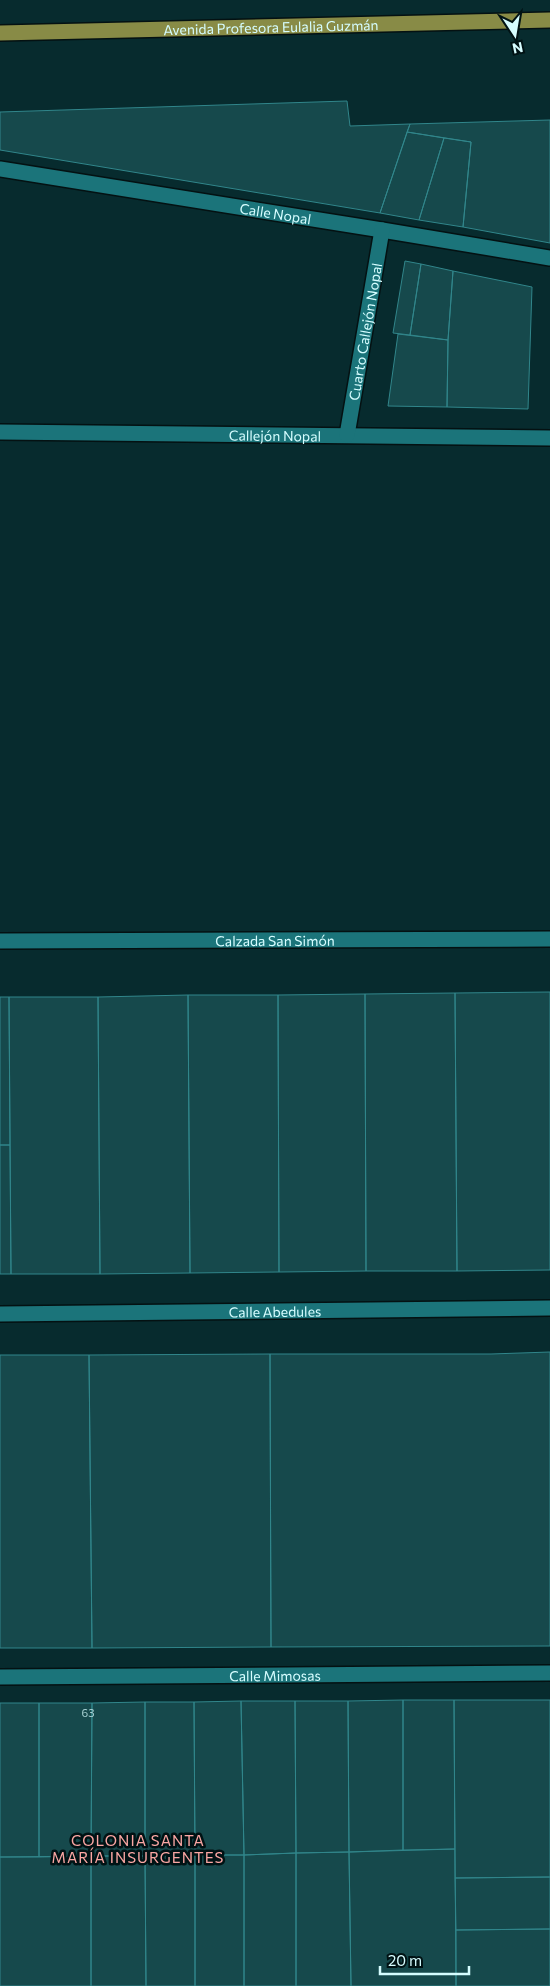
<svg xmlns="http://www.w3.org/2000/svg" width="550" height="1986" viewBox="0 0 550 1986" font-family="Commissioner,sans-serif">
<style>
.building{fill:#16494c;stroke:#31868b}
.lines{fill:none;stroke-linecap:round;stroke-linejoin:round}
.minor-casing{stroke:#041112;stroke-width:18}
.major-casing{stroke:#041112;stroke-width:18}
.minor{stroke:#1b747a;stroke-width:15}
.major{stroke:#888b46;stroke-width:15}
.labels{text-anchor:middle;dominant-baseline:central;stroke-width:5;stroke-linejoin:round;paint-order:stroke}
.number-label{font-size:11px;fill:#a6d0d2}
.street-label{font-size:14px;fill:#d6fdff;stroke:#001214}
.neighbourhood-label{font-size:15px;letter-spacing:1px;fill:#fba7a4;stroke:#001214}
</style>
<rect width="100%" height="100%" fill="#072b2e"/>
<path class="building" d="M 347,101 L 350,126 L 410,124 L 380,213 L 0,150 L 0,112 Z
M 550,120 L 550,243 L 463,227 L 471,142 L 407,132 L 410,124 Z
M 407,132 L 444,138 L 419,220 L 380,213 Z
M 444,138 L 471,142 L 463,227 L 419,220 Z
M 405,261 L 421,264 L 410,335 L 393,333 Z
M 421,264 L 453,271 L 448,340 L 410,335 Z
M 453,271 L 532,287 L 528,409 L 447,407 L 448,340 Z
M 398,334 L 448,340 L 447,407 L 388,406 Z
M 550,992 L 550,1270 L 457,1271 L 455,993 Z
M 455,993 L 457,1271 L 366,1271 L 365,994 Z
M 365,994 L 366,1271 L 279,1272 L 278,995 Z
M 188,995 L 190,1273 L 100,1274 L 98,997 Z
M 188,995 L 278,995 L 279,1272 L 190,1273 Z
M 0,997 L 9,997 L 10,1145 L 0,1145 Z
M 9,997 L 98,997 L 100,1274 L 11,1274 Z
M 0,1145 L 10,1145 L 11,1274 L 0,1274 Z
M 550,1352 L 550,1646 L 271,1647 L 270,1354 L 491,1354 Z
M 270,1354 L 271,1647 L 92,1648 L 89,1355 Z
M 0,1355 L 89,1355 L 92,1648 L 0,1648 Z
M 403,1700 L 403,1850 L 349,1852 L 348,1701 Z
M 403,1700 L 454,1700 L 455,1849 L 403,1850 Z
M 454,1700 L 550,1700 L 550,1877 L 455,1878 Z
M 241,1701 L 295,1701 L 296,1853 L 244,1855 Z
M 241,1701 L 244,1855 L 195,1855 L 194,1702 Z
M 295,1701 L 348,1701 L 349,1852 L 296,1853 Z
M 145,1702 L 145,1856 L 91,1856 L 92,1703 Z
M 145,1702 L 194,1702 L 195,1855 L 145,1856 Z
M 0,1703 L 39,1703 L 39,1857 L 0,1857 Z
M 39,1703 L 92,1703 L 91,1856 L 39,1857 Z
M 455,1849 L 456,1986 L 351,1986 L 349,1852 Z
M 349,1852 L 351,1986 L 296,1986 L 296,1853 Z
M 296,1853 L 296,1986 L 244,1986 L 244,1855 Z
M 195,1855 L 195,1986 L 146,1986 L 145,1856 Z
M 195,1855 L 244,1855 L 244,1986 L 195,1986 Z
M 91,1856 L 91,1986 L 0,1986 L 0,1857 Z
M 91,1856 L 145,1856 L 146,1986 L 91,1986 Z
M 550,1877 L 550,1929 L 456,1930 L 455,1878 Z
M 550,1929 L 550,1986 L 456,1986 L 456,1930 Z"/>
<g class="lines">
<g class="minor-casing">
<g id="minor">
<path id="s1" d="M 0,169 L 382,230 L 550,258"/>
<path id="s2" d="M 0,432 L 550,438"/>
<path id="s3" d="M 347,435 L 382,230"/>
<path id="s4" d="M 0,941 L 550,939"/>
<path id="s5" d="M 0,1314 L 550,1308"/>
<path id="s6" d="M 0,1677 L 550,1673"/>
</g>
</g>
<g class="major-casing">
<g id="major">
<path id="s7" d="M 0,33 L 550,20"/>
</g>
</g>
<use href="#minor" class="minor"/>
<use href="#major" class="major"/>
</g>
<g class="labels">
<g class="number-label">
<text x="88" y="1712">63</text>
</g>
<g class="street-label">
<text stroke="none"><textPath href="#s7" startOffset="271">Avenida Profesora Eulalia Guzmán</textPath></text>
<text stroke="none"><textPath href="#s1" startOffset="279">Calle Nopal</textPath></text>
<text stroke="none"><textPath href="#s3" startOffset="105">Cuarto Callejón Nopal</textPath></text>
<text stroke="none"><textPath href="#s2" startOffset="275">Callejón Nopal</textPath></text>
<text stroke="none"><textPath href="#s4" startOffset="275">Calzada San Simón</textPath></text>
<text stroke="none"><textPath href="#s5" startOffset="275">Calle Abedules</textPath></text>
<text stroke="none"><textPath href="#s6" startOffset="275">Calle Mimosas</textPath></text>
</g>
<g class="neighbourhood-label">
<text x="138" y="1840">COLONIA SANTA<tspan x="138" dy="17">MARÍA INSURGENTES</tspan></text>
</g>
</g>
<g transform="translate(515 35) rotate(168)" stroke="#001214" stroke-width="4" paint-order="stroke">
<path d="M0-4L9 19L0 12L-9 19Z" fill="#d6fdff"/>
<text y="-8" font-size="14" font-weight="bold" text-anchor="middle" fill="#d6fdff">N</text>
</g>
<path d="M380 1966v8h89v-8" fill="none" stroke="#d6fdff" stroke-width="2.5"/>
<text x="388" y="1966" font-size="15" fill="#d6fdff" stroke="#001214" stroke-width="4" paint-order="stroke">20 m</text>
</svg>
